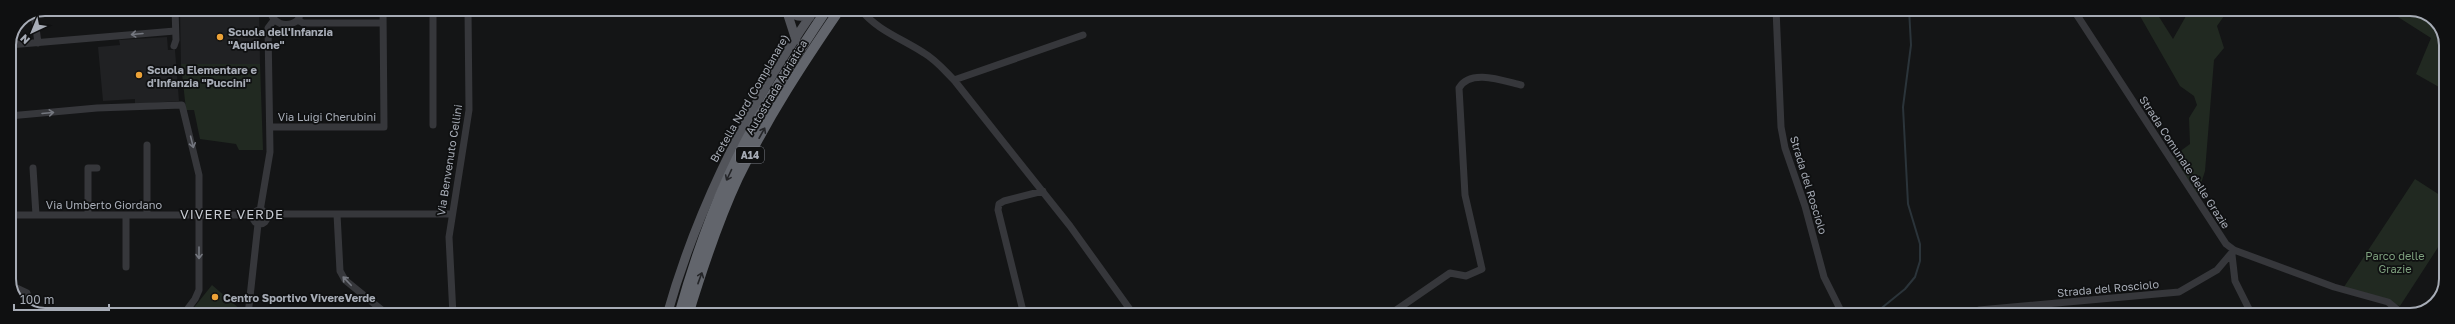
<svg xmlns="http://www.w3.org/2000/svg" width="2455" height="324" viewBox="0 0 2455 324" font-family="'Golos Text',sans-serif">
<style>
.built{fill:#202123}
.green{fill:#212921}
.lines{fill:none;stroke-linecap:round;stroke-linejoin:round}
.stream{stroke:#2b343a;stroke-width:2}
.minor{stroke:#36373b;stroke-width:7}
.major{stroke:#52545a;stroke-width:9}
.highway{stroke:#62656c;stroke-width:10}
.oneway{stroke:#74777f}
.oneway2{stroke:#242528}
.poi-dot{fill:#eca237;stroke:#0f1011;stroke-width:1.5}
.labels{text-anchor:middle;dominant-baseline:central;stroke-width:3.5;stroke-linejoin:round;paint-order:stroke}
.shield{fill:#0f1011;stroke:#797d84;stroke-width:1}
.shield-label{font-size:10px;font-weight:bold;fill:#a7acb6}
.poi-label{font-size:11px;font-weight:bold;fill:#a7acb6;stroke:#0f1011;text-anchor:start}
.street-label{font-size:11px;fill:#a7acb6;stroke:#0f1011}
.park-label{font-size:11px;fill:#7ea07e;stroke:#0f1011}
.quarter-label{font-size:13px;letter-spacing:1px;fill:#c7cbd2;stroke:#0f1011}
.rim{fill:none;stroke:#a7acb6;stroke-width:2}
</style>
<rect width="100%" height="100%" fill="#141516"/>
<path class="built" d="M 180,9 L 259,9 L 260,64 L 181,64 Z
M 167,37 L 168,50 L 175,50 L 179,101 L 135,104 L 135,99 L 103,101 L 98,47 L 120,45 L 119,40 Z"/>
<path class="green" d="M 2136,9 L 2154,9 L 2173,39 L 2190,9 L 2229,9 L 2217,26 L 2224,48 L 2214,60 L 2205,171 L 2197,196 L 2171,158 L 2190,144 L 2189,118 L 2197,105 L 2194,96 L 2180,86 Z
M 2396,9 C 2454,9 2446,47 2446,91 L 2416,74 L 2431,38 L 2398,17 Z
M 181,64 L 260,64 L 263,150 L 239,150 L 236,144 L 200,139 L 194,110 L 186,110 Z
M 2415,179 L 2446,199 L 2446,235 L 2400,306 L 2344,287 Z
M 212,285 L 241,310 L 241,315 L 188,315 Z"/>
<g class="lines">
<path class="stream" d="M 1873,315 L 1905,289 L 1915,277 L 1920,261 L 1920,244 L 1908,204 L 1903,107 L 1911,45 L 1909,9"/>
<path class="minor" d="M 270,9 C 272,24 286,29 298,20 L 302,9
M 860,9 C 878,31 901,38 924,53 C 936,60 944,70 954,80 L 1070,226 L 1134,315
M 1776,9 L 1781,127 L 1785,148 L 1805,206 L 1824,277 L 1843,315
M 2073,9 L 2226,244 L 2234,250 L 2334,287 L 2388,302 L 2404,315
M 34,13 L 38,43
M 298,20 L 303,23 L 383,23
M 9,45 L 175,31
M 174,46 L 176,40 L 175,9
M 954,80 L 1083,35
M 9,116 L 97,108 L 182,105 L 199,175 L 199,290 L 195,299 L 183,315
M 433,125 L 433,9
M 270,127 L 384,127 L 383,9
M 147,145 L 147,215
M 33,168 L 36,215
M253 217a7 7 0 1 1 14 0a7 7 0 1 1-14 0Z
M 260,211 L 270,152 L 268,28 L 274,20
M 337,214 L 340,271 L 345,280 L 388,315
M 9,215 L 253,215
M 88,215 L 88,168 L 97,168
M 126,215 L 126,267
M 267,216 L 280,214 L 451,214
M 2232,255 L 2235,281 L 2252,315
M 10,285 L 27,293 L 29,309
M 248,315 L 258,224
M 453,315 L 449,237 L 469,110 L 468,9
M 1024,315 L 998,210 L 999,204 L 1004,201 L 1043,191
M 1389,315 L 1450,273 L 1466,276 L 1482,269 L 1465,195 L 1459,88 C 1470,68 1504,81 1521,85
M 1970,315 L 1979,310 L 2179,292 L 2217,270 L 2234,250"/>
<path class="major" d="M 786,9 L 796,40
M 787,12 L 798,16 L 810,17
M 667,315 C 698,205 751,102 815,9"/>
<path class="highway" d="M 679,315 C 692,268 708,221 728,177 C 755,118 791,63 827,9
M 688,315 C 702,269 718,221 738,178 C 767,118 803,63 840,9"/>
</g>
<defs><path id="oneway-shaft" d="M-6 0H5M1.5-3L5.5 0L1.5 3" fill="none" stroke-width="1.6" stroke-linecap="round" stroke-linejoin="round"/></defs>
<g class="oneway">
<use href="#oneway-shaft" transform="translate(137 34) rotate(175)"/>
<use href="#oneway-shaft" transform="translate(48 113) rotate(-5)"/>
<use href="#oneway-shaft" transform="translate(192 142) rotate(76)"/>
<use href="#oneway-shaft" transform="translate(199 253) rotate(90)"/>
<use href="#oneway-shaft" transform="translate(347 281) rotate(-134)"/>
</g>
<g class="oneway2">
<use href="#oneway-shaft" transform="translate(762 133) rotate(-61)"/>
<use href="#oneway-shaft" transform="translate(729 175) rotate(115)"/>
<use href="#oneway-shaft" transform="translate(700 278) rotate(-70)"/>
</g>
<g class="poi-dot">
<circle cx="220" cy="37" r="4"/>
<circle cx="139" cy="75" r="4"/>
<circle cx="215" cy="297" r="4"/>
</g>
<g class="labels">
<rect class="shield" x="736" y="147" width="28" height="16" rx="3"/>
<g class="shield-label">
<text x="750" y="155">A14</text>
</g>
<g class="poi-label">
<text x="228" y="31">Scuola dell'Infanzia<tspan x="228" dy="13">"Aquilone"</tspan></text>
<text x="147" y="69">Scuola Elementare e<tspan x="147" dy="13">d'Infanzia "Puccini"</tspan></text>
<text x="223" y="297">Centro Sportivo VivereVerde</text>
</g>
<g class="street-label">
<text transform="translate(776 87) rotate(-59)">Autostrada Adriatica</text>
<text transform="translate(749 98) rotate(-60)">Bretella Nord (Complanare)</text>
<text x="327" y="116">Via Luigi Cherubini</text>
<text transform="translate(449 160) rotate(-81)">Via Benvenuto Cellini</text>
<text transform="translate(2185 162) rotate(57)">Strada Comunale delle Grazie</text>
<text transform="translate(1809 185) rotate(73)">Strada del Rosciolo</text>
<text x="104" y="204">Via Umberto Giordano</text>
<text transform="translate(2108 288) rotate(-5)">Strada del Rosciolo</text>
</g>
<g class="park-label">
<text x="2395" y="255">Parco delle<tspan x="2395" dy="13">Grazie</tspan></text>
</g>
<g class="quarter-label">
<text x="232" y="214">VIVERE VERDE</text>
</g>
</g>
<path d="M0 0H2455V324H0ZM45 16H2410A29 29 0 0 1 2439 45V279A29 29 0 0 1 2410 308H45A29 29 0 0 1 16 279V45A29 29 0 0 1 45 16Z" fill="#0f1011" fill-rule="evenodd"/>
<path class="rim" d="M45 16H2410A29 29 0 0 1 2439 45V279A29 29 0 0 1 2410 308H45A29 29 0 0 1 16 279V45A29 29 0 0 1 45 16Z"/>
<g transform="translate(32 32) rotate(224)" stroke="#0f1011" stroke-width="3" paint-order="stroke">
<path d="M0-3L7 15L0 10L-7 15Z" fill="#a7acb6"/>
<text y="-6" font-size="11" font-weight="bold" text-anchor="middle" fill="#a7acb6">N</text>
</g>
<path d="M14 304v6h95v-6" fill="none" stroke="#a7acb6" stroke-width="2"/>
<text x="20" y="304" font-size="12" fill="#a7acb6" stroke="#0f1011" stroke-width="3" paint-order="stroke">100 m</text>
</svg>
